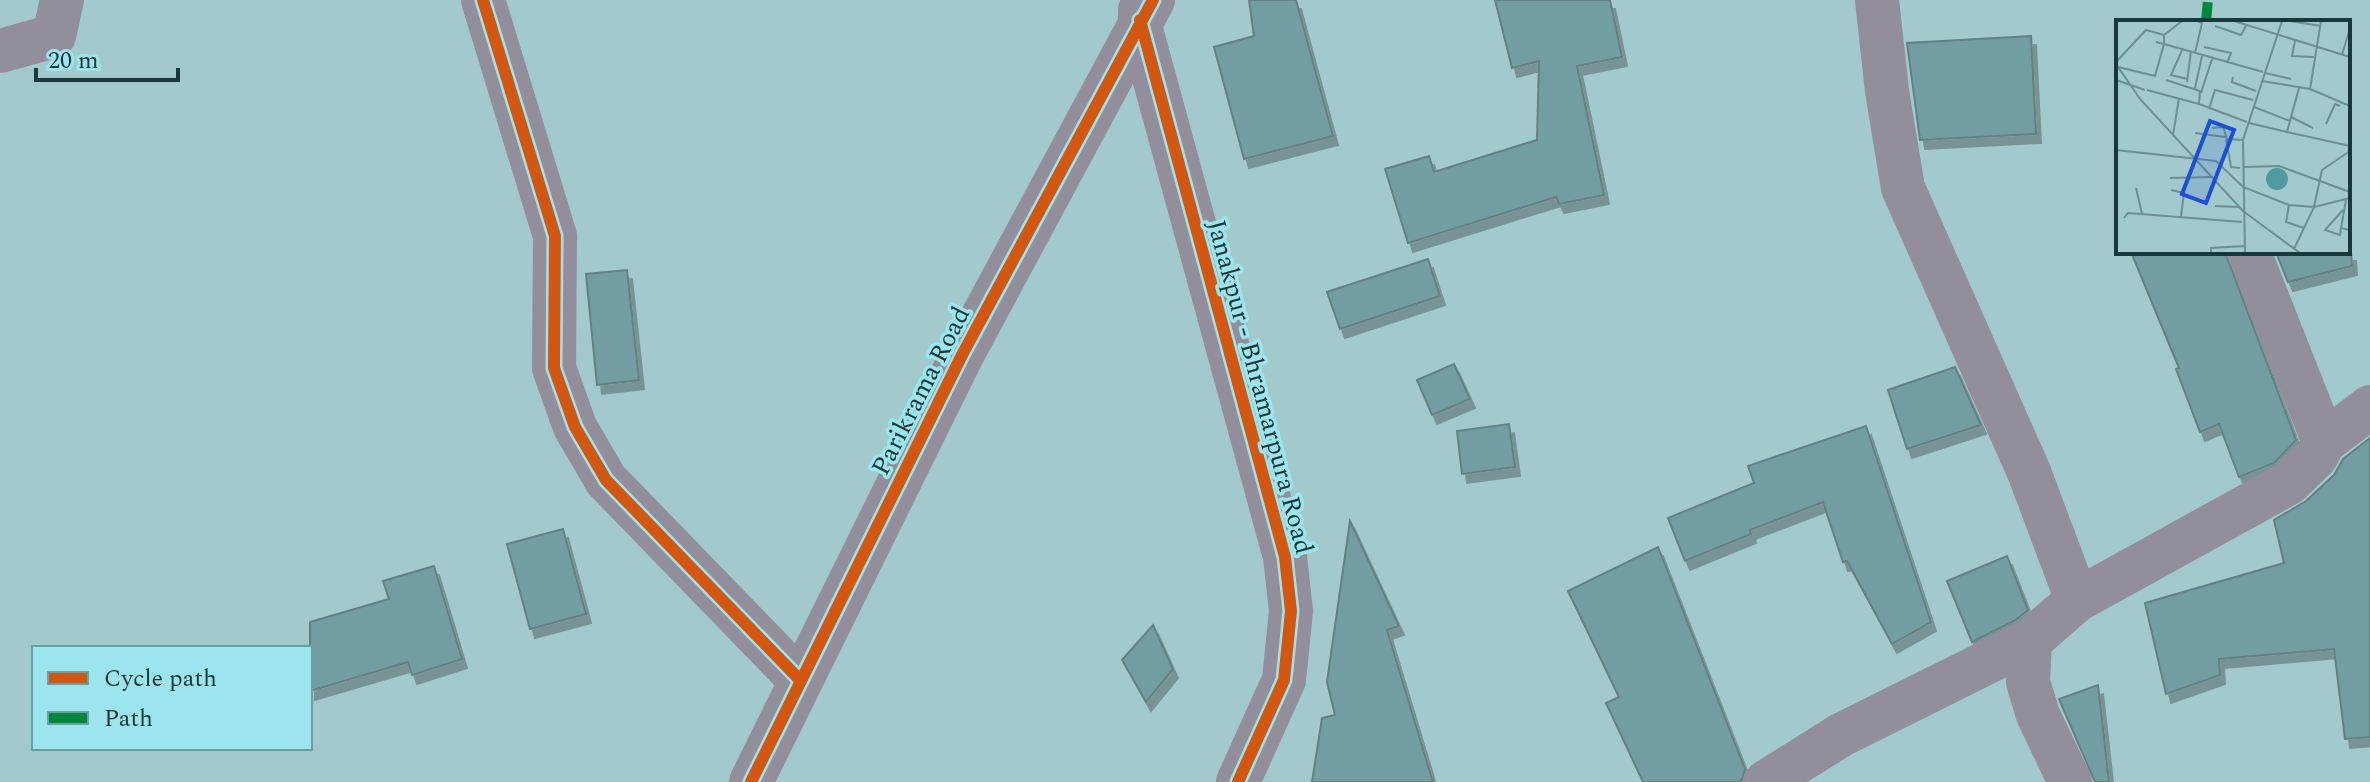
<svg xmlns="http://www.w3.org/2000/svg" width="2370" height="782" viewBox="0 0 2370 782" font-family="Spectral,serif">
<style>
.building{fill:#739ea1;stroke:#638082;stroke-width:2;filter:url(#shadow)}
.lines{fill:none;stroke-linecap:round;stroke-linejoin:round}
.minor{stroke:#938e9b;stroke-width:44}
.quiet{stroke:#00873e;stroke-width:10;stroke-dasharray:20 10;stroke-linecap:butt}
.cycleway-casing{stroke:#9de5ec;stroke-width:17}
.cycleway{stroke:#d35611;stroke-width:12}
.labels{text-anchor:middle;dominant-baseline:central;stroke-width:7;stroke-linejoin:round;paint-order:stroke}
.street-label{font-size:26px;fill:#1a383b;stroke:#9de5ec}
.inset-road{fill:none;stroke:#6c8f92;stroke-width:2}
.view{fill:#1d4ed8;fill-opacity:0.15;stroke:#1d4ed8;stroke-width:4}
.inset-edge{fill:none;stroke:#1a383b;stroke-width:4}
</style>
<defs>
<filter id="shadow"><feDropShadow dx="5" dy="9" stdDeviation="0" flood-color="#0004"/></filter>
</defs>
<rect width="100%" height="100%" fill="#a2c9cc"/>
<path class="building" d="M 1249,0 L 1296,0 L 1333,136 L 1244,159 L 1214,47 L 1254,36 Z
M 1495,0 L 1610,0 L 1622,57 L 1577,66 L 1604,195 L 1559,204 L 1556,197 L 1408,243 L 1385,169 L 1429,156 L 1434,172 L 1537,140 L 1539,61 L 1512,68 Z
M 2031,36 L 2036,134 L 1920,140 L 1907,43 Z
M 2131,252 L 2225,252 L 2296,440 L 2274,463 L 2239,477 L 2219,424 L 2200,432 L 2176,369 L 2179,368 Z
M 2276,252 L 2351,252 L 2352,266 L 2288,282 Z
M 1428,259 L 1440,296 L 1340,329 L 1327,292 Z
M 627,270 L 639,380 L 597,385 L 586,274 Z
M 1454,364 L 1470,399 L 1432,415 L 1417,380 Z
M 1955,367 L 1981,425 L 1907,449 L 1888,390 Z
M 1509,424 L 1515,467 L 1462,474 L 1457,431 Z
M 1866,426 L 1931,622 L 1892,644 L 1847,561 L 1843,562 L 1823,502 L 1750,530 L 1751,534 L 1685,561 L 1668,518 L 1754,483 L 1748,466 Z
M 2370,438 L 2370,737 L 2345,739 L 2334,649 L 2219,659 L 2220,675 L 2166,694 L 2145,603 L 2284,563 L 2274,520 L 2306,501 L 2334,475 L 2343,459 Z
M 1350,521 L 1399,626 L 1387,630 L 1433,782 L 1312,782 L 1322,718 L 1335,715 L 1327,682 Z
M 563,529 L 586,614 L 530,629 L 507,544 Z
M 1658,547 L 1745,769 L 1741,782 L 1643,782 L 1606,703 L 1619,697 L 1568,591 Z
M 2007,556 L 2028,610 L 2016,620 L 1972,642 L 1947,581 Z
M 434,566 L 462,659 L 412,675 L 408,662 L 310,691 L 310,622 L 389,599 L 383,581 Z
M 1153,625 L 1173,669 L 1146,702 L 1122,660 Z
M 2098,685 L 2109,782 L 2095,782 L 2059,699 Z"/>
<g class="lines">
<path class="minor" d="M 483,0 L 555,236 L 554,368 L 575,427 L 606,480 L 801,681
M 1877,0 L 1887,91 L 1903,188 L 2029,472 L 2077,600
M 1140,10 L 1140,26 L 1285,557 L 1291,611 L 1284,680 L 1238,782
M 0,51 L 54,36 L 62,0
M 2324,442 L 2370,407
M 751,782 L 962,355 L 1153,0
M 1766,782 L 1841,735 L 2030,641
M 2070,782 L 2038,715 L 2028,682 L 2030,641 L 2077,600 L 2289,483 L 2316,457 L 2324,442 L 2249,252"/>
<path class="quiet" d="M 2206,22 L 2208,0"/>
<g class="cycleway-casing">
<path id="cycleway" d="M 483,0 L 555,236 L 554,368 L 575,427 L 606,480 L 801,681
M 1140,20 L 1285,557 L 1291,611 L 1284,680 L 1238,782
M 751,782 L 962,355 L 1153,0"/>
</g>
<use href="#cycleway" class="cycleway"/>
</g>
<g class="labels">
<g class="street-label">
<text transform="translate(1260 387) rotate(75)">Janakpur - Bhramarpura Road</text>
<text transform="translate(921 391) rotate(-63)">Parikrama Road</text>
</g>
</g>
<g transform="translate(2116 20)">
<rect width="234" height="234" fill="#a2c9cc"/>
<path d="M150 159a11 11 0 1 1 22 0a11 11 0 1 1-22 0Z" fill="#509ba1"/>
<path class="inset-road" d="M 118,1 L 234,37M 174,1 L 205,6M 99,6 L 125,15 L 130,6M 48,15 L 48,24 L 147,52M 179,21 L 176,36 L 198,37M 88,27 L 115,33 L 111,43M 67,28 L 55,55 L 71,59M 79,33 L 86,3 L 81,1M 226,35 L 234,8M 0,42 L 30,10 L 48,15 L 66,1M 0,44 L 24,79 L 127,191 L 184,233M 2,47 L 39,56 L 48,24 L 40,22M 149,53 L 175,59M 117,57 L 116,62 L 140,71M 0,60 L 29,70M 50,60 L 84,71 L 83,84 L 131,102M 146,61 L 194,69 L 234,86M 71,62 L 75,31M 79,68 L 86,36M 183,68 L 171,112 L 234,126M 194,69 L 205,1M 31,70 L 83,84M 85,73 L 96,39M 138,87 L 174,101M 93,89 L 99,70 L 137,80M 175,97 L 197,108M 133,103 L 171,112M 210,104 L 219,84 L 224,86M 96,108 L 107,107 L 111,119 L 127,120M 79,113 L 109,117M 57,115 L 63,78M 110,119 L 115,147 L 124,148M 0,130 L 100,141 L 127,167 L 173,185 L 198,187 L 234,178M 128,147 L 163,146 L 234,172M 54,158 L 97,157M 20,168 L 26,194M 55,170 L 68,173 L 65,196M 230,180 L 225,208 L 234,210M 173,185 L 170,202 L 188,208M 99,186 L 124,187M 8,198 L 12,193 L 126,202M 225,208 L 224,215 L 209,210 L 227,190M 178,229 L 198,187 L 206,150 L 234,131M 95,233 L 95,228 L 128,226M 129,233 L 127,120 L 166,1"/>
<path class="view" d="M 94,101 L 118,110 L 90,183 L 66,174 Z"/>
<rect width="234" height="234" class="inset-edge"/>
</g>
<rect x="32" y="646" width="280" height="104" fill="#9de5ec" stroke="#69a0a5" stroke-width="2"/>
<rect x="48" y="672" width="40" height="12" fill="#d35611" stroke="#69a0a5" stroke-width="2"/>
<text x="104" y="686" font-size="24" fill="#1a383b">Cycle path</text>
<rect x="48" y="712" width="40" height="12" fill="#00873e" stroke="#69a0a5" stroke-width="2"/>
<text x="104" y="726" font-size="24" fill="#1a383b">Path</text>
<path d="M36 68v12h142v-12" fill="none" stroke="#1a383b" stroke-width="4"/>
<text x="48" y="68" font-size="24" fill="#1a383b" stroke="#9de5ec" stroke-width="6" paint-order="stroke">20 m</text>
</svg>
